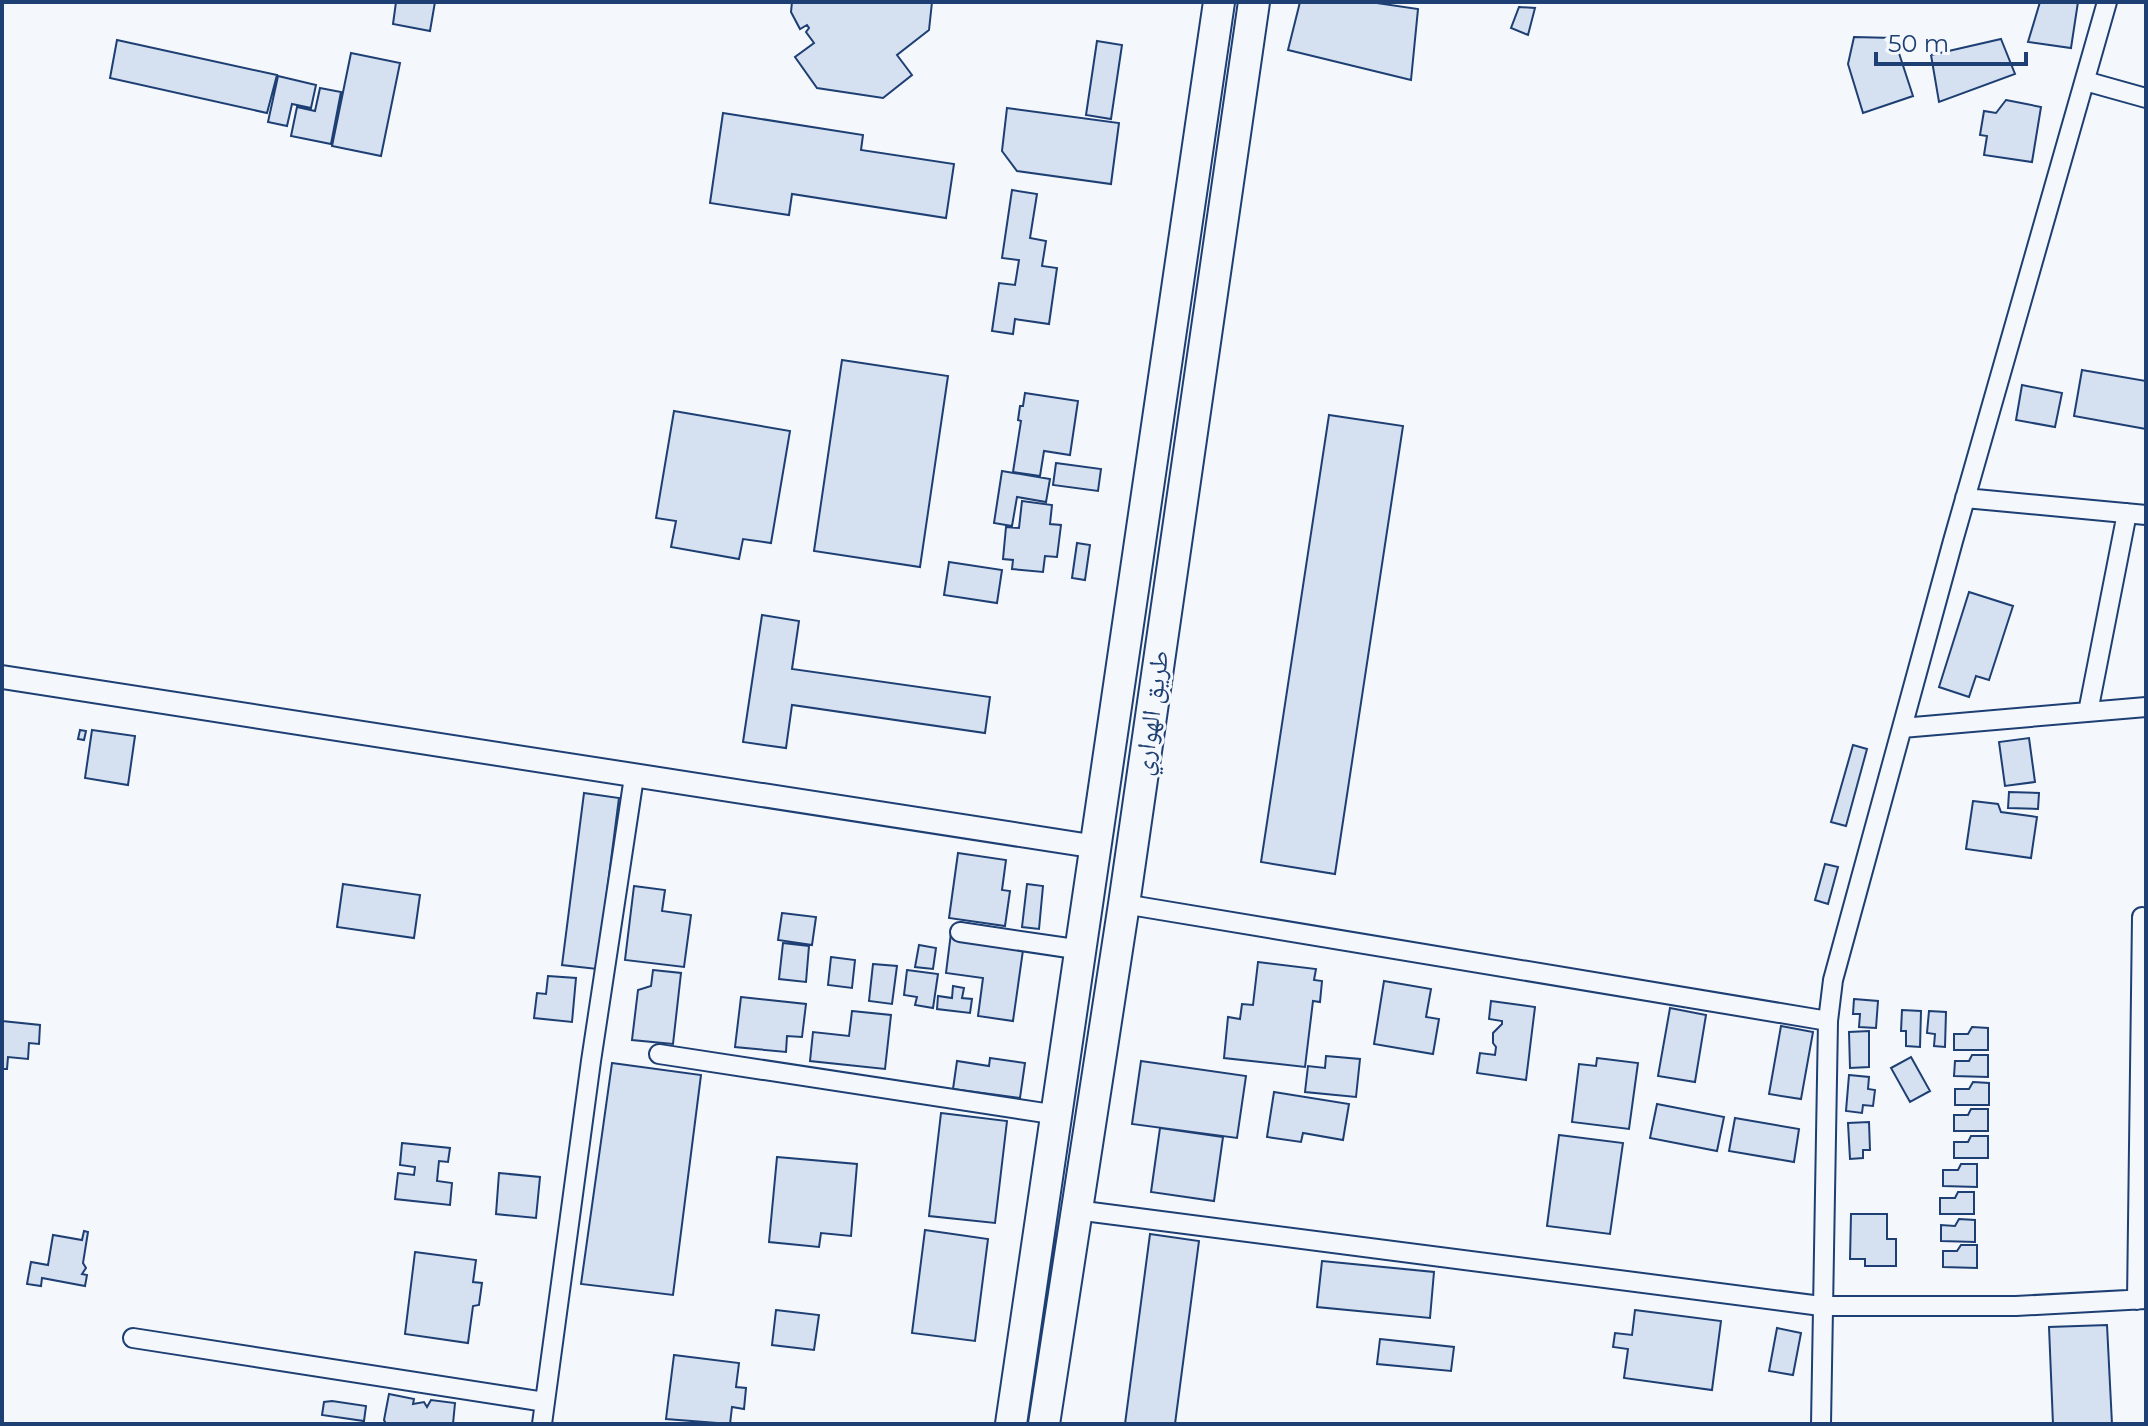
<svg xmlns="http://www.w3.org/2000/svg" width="2148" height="1426" viewBox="0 0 2148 1426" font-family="Montserrat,'Noto Naskh Arabic',sans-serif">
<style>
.building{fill:#d5e0f0;stroke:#1d3f73;stroke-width:2}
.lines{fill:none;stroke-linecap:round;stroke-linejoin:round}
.minor-casing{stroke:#1d3f73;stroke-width:22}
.tertiary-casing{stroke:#1d3f73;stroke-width:26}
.trunk-casing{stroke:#1d3f73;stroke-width:34}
.minor{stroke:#f4f7fb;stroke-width:18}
.tertiary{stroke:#f4f7fb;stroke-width:22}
.trunk{stroke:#f4f7fb;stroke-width:30}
.labels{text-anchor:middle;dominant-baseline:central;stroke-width:6;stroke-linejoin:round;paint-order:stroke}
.street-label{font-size:26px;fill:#1d3f73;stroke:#f4f7fb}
</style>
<rect width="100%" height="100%" fill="#f4f7fb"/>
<path class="building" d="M 396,2 L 435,2 L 430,31 L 393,24 Z
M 792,2 L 932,2 L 929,30 L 897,55 L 912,75 L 883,98 L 817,88 L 795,57 L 814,43 L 806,32 L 809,28 L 807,25 L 800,29 L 791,12 Z
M 1300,2 L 1370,2 L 1418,9 L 1411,80 L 1288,50 Z
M 2040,2 L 2078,2 L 2071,48 L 2028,42 Z
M 1519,7 L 1535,8 L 1528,35 L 1511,28 Z
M 1854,37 L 1894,38 L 1913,96 L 1863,113 L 1848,64 Z
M 2001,39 L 2015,74 L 1939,102 L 1931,55 Z
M 117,40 L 277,75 L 267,113 L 110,78 Z
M 1097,41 L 1122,45 L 1111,119 L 1086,115 Z
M 351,53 L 400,63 L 381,156 L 332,146 Z
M 278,76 L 316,85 L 311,108 L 292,104 L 287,126 L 268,122 Z
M 320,88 L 341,92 L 331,144 L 291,136 L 297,107 L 315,111 Z
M 2006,100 L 2041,107 L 2032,162 L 1984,155 L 1987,136 L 1980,135 L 1984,111 L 1996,113 Z
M 1007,108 L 1119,123 L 1111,184 L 1017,171 L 1002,151 Z
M 723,113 L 863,135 L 861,150 L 954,164 L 946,218 L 792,194 L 789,215 L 710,203 Z
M 1012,190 L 1037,194 L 1030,238 L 1046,241 L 1042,266 L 1057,268 L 1049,324 L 1015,319 L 1013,334 L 992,331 L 999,283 L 1015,285 L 1019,260 L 1002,258 Z
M 842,360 L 948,376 L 920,567 L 814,551 Z
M 2082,370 L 2146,381 L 2146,429 L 2074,416 Z
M 2022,385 L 2062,393 L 2055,427 L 2016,420 Z
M 1025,393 L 1078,401 L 1070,455 L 1044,451 L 1040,476 L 1013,472 L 1021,421 L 1018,420 L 1020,406 L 1023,406 Z
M 674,411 L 790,431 L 771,543 L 743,539 L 739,559 L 671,547 L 676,521 L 656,518 Z
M 1329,415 L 1403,426 L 1335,874 L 1261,862 Z
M 1056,463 L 1101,469 L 1098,491 L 1053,485 Z
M 1002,471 L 1050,479 L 1046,502 L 1017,497 L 1012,526 L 994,523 Z
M 1022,501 L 1052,505 L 1050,524 L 1061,525 L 1057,557 L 1045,556 L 1043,572 L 1012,569 L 1013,560 L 1003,559 L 1006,527 L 1019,528 Z
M 1077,543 L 1090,545 L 1085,580 L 1072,578 Z
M 949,562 L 1002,570 L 997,603 L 944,595 Z
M 1969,592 L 2013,606 L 1989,680 L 1976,676 L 1969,697 L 1939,687 Z
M 762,615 L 799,621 L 792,669 L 990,697 L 985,733 L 792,705 L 786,748 L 743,742 Z
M 80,730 L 86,731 L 84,740 L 78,739 Z
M 92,730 L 135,736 L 128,785 L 85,778 Z
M 2029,738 L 2035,782 L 2005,786 L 1999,742 Z
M 1853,745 L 1867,749 L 1846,826 L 1831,822 Z
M 2009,792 L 2039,793 L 2038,809 L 2008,808 Z
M 584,793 L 619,798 L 597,969 L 562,965 Z
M 1973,801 L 1998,804 L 2001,812 L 2037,817 L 2031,858 L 1966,849 Z
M 958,853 L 1006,860 L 1002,890 L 1010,891 L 1005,926 L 949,918 Z
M 1825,864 L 1838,867 L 1828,904 L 1815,900 Z
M 343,884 L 420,895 L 414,938 L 337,927 Z
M 1027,884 L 1043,886 L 1039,929 L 1022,927 Z
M 634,886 L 665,890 L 662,911 L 691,915 L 684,967 L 625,960 Z
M 782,913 L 816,917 L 812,945 L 778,940 Z
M 951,933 L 1024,943 L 1013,1021 L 978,1016 L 983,978 L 946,973 Z
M 783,943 L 809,946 L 806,982 L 779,979 Z
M 919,945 L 936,948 L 933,969 L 915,967 Z
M 831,957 L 855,960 L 852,988 L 828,985 Z
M 1258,962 L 1316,969 L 1314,980 L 1322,981 L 1320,1002 L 1313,1001 L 1305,1067 L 1224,1058 L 1228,1017 L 1240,1019 L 1242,1004 L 1253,1005 Z
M 873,964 L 897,966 L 892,1004 L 869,1001 Z
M 653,970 L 681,973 L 673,1044 L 632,1040 L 638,990 L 651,986 Z
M 907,970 L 938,974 L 933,1008 L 915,1005 L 917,997 L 904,995 Z
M 548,976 L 576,978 L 572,1022 L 534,1018 L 537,993 L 546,994 Z
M 1384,981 L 1431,989 L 1426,1017 L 1439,1019 L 1433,1054 L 1374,1044 Z
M 953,986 L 964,988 L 962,998 L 972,999 L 970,1013 L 937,1009 L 938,996 L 952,998 Z
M 741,997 L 806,1004 L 802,1037 L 787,1036 L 786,1052 L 735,1047 Z
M 1854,999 L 1878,1001 L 1876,1028 L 1859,1027 L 1860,1014 L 1853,1014 Z
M 1491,1001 L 1535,1007 L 1526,1080 L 1477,1073 L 1480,1053 L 1495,1055 L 1496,1047 L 1493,1043 L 1493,1033 L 1502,1024 L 1502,1021 L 1489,1019 Z
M 1670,1008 L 1706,1015 L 1695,1082 L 1658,1076 Z
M 1902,1010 L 1921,1011 L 1920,1047 L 1906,1046 L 1906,1031 L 1901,1031 Z
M 852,1011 L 891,1015 L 885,1069 L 810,1061 L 813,1032 L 849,1036 Z
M 1929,1011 L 1946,1012 L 1945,1047 L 1934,1046 L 1935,1034 L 1927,1033 Z
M 2,1021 L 40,1025 L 39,1044 L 29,1043 L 28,1059 L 8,1057 L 7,1069 L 2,1069 Z
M 1781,1026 L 1813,1032 L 1801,1099 L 1769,1094 Z
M 1972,1027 L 1988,1028 L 1988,1050 L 1954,1050 L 1954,1034 L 1968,1034 Z
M 1869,1031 L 1869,1067 L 1850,1068 L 1849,1032 Z
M 1972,1055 L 1988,1055 L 1988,1077 L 1954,1076 L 1955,1061 L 1969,1061 Z
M 1326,1056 L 1360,1059 L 1356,1097 L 1305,1092 L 1308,1066 L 1325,1068 Z
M 1911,1057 L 1930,1091 L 1910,1102 L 1891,1068 Z
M 990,1058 L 1025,1063 L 1020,1098 L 953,1089 L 957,1061 L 989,1066 Z
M 1597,1058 L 1638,1063 L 1629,1129 L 1572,1122 L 1579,1064 L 1596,1066 Z
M 1141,1061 L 1246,1076 L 1237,1138 L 1132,1124 Z
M 612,1063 L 701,1075 L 673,1295 L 581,1284 Z
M 1849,1075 L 1869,1077 L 1868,1089 L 1875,1090 L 1873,1106 L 1863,1105 L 1862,1113 L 1846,1111 Z
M 1973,1082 L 1989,1083 L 1989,1105 L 1955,1105 L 1955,1089 L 1969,1089 Z
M 1274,1092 L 1349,1104 L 1343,1140 L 1303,1133 L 1301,1142 L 1267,1137 Z
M 1657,1104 L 1724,1117 L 1717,1151 L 1650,1138 Z
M 1971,1109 L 1988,1109 L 1988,1131 L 1954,1131 L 1954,1115 L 1968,1115 Z
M 941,1113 L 1007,1121 L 995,1223 L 929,1216 Z
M 1735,1118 L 1799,1129 L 1794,1162 L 1729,1151 Z
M 1869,1122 L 1870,1150 L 1863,1150 L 1863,1158 L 1850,1159 L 1848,1123 Z
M 1160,1128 L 1223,1137 L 1214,1201 L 1151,1192 Z
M 1559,1135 L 1623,1143 L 1610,1234 L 1547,1226 Z
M 1971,1136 L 1988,1136 L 1988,1158 L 1954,1158 L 1954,1142 L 1968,1142 Z
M 402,1143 L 450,1148 L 448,1162 L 439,1161 L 437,1181 L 452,1183 L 450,1205 L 395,1199 L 398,1173 L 414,1175 L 415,1167 L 400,1165 Z
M 777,1157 L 857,1164 L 851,1236 L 821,1233 L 819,1247 L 769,1242 Z
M 1961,1164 L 1977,1164 L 1977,1187 L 1943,1186 L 1943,1170 L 1958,1170 Z
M 499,1173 L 540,1177 L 536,1218 L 496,1214 Z
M 1958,1192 L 1974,1192 L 1974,1214 L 1940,1214 L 1940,1198 L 1955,1198 Z
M 1851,1214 L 1887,1214 L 1887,1239 L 1896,1239 L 1896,1266 L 1865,1266 L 1865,1259 L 1850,1259 Z
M 1959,1219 L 1975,1220 L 1975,1242 L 1941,1241 L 1941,1225 L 1955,1226 Z
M 925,1230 L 988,1239 L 975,1341 L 912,1333 Z
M 84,1231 L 88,1232 L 83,1263 L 86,1268 L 82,1274 L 87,1275 L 85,1286 L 42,1278 L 41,1286 L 27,1284 L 31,1262 L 48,1265 L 53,1235 L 82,1240 Z
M 1150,1234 L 1199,1241 L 1175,1424 L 1125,1424 Z
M 1961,1245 L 1977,1245 L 1977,1268 L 1943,1267 L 1943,1251 L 1957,1251 Z
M 415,1252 L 476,1260 L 473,1282 L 482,1283 L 479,1305 L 473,1306 L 468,1343 L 405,1334 Z
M 1322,1261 L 1434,1272 L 1430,1318 L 1317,1307 Z
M 776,1310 L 819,1315 L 814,1350 L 772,1345 Z
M 1635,1310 L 1721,1321 L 1712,1390 L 1624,1378 L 1628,1349 L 1613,1347 L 1615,1333 L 1632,1335 Z
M 2107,1325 L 2112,1424 L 2053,1424 L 2049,1327 Z
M 1777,1328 L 1801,1333 L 1793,1375 L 1769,1371 Z
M 1380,1339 L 1454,1347 L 1451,1371 L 1377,1364 Z
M 674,1355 L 739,1363 L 736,1387 L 746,1388 L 744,1409 L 732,1407 L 730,1424 L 666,1419 Z
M 389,1394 L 414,1399 L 413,1404 L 424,1402 L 427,1407 L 431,1400 L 455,1403 L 453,1424 L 386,1424 L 384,1420 Z
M 332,1401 L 366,1406 L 364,1421 L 322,1415 L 324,1402 Z"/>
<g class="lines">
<g class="minor-casing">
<path id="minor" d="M 2085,81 L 2146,98
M 1965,498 L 2146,515
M 2088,712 L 2127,513
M 1902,728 L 2146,707
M 1124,904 L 1828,1021
M 960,932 L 1082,950
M 659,1054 L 1058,1115
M 1076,1210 L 1821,1306 L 2016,1306 L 2146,1299
M 2137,1300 L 2142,917
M 133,1338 L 545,1402
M 542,1424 L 591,1061 L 634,777
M 1821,1424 L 1828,1021 L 1833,980 L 1953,541 L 2107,2"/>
</g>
<g class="tertiary-casing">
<path id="tertiary" d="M 2,677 L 1097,847"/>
</g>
<g class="trunk-casing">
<path id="trunk" d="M 1011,1424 L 1219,2
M 1044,1424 L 1124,904 L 1254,2"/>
</g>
<use href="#minor" class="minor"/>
<use href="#tertiary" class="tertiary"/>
<use href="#trunk" class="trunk"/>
</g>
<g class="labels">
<g class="street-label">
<text transform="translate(1151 713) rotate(-82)">طريق الهواري</text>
</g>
</g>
<rect width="2148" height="1426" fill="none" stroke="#1d3f73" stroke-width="8"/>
<path d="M1876 52v12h150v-12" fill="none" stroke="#1d3f73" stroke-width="4"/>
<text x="1888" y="52" font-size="24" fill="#1d3f73" stroke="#f4f7fb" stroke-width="6" paint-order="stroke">50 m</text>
</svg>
